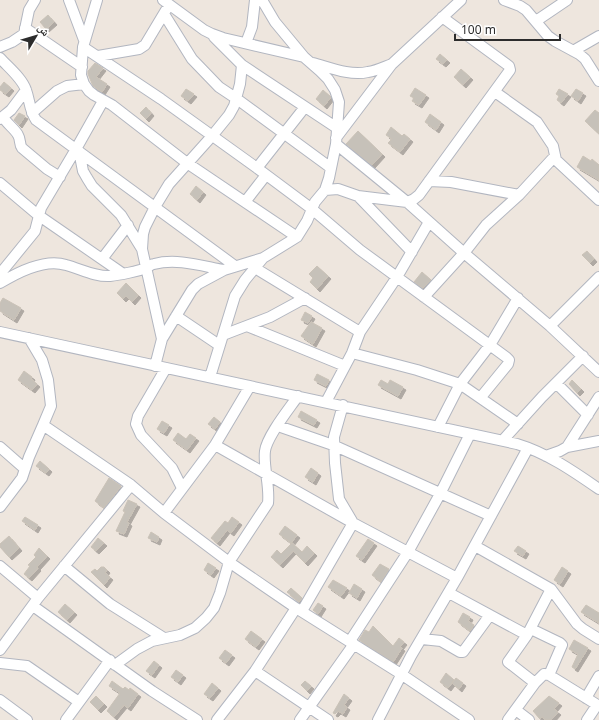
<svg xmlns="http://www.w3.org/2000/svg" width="599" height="720" viewBox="0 0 599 720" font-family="'Noto Sans','Noto Naskh Arabic',sans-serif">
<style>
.building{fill:#c6c1b9;stroke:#cac2b7;filter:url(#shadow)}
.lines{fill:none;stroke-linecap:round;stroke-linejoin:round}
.minor-casing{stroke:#b2b6c0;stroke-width:12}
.minor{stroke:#fff;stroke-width:10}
</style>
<defs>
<filter id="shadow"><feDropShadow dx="3" dy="3" stdDeviation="0" flood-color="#0004"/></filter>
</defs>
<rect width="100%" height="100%" fill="#eee6de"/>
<path class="building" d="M 48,15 L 54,22 L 46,29 L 40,22 Z
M 440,54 L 447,60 L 443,64 L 436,59 Z
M 95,63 L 103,68 L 96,77 L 107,84 L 102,92 L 93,86 L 88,74 L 88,71 Z
M 461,69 L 470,77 L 463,85 L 454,77 Z
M 4,82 L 11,88 L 6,94 L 0,90 L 0,87 Z
M 415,88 L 426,95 L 419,105 L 412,101 L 414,98 L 410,96 Z
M 186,89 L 194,94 L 188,101 L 181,96 Z
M 559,89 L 568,94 L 561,103 L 557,100 L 559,96 L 556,94 Z
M 576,89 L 583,93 L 578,101 L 571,96 Z
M 323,90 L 331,97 L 324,106 L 316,99 Z
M 146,107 L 151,113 L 146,119 L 140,113 Z
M 595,110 L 599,113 L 599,134 L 585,121 Z
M 19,113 L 25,116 L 19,125 L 14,120 Z
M 430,114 L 441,122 L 436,130 L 425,122 Z
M 391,127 L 402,136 L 404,134 L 410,139 L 400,152 L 388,143 L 392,139 L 386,135 Z
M 358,131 L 382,154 L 372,165 L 346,144 Z
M 583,156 L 591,161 L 592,159 L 599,165 L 599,180 L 577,167 Z
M 196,186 L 203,192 L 197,200 L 190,194 Z
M 587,251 L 594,259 L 590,263 L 582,255 Z
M 317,266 L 328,276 L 317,289 L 310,282 L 313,278 L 309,274 Z
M 422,272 L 431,280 L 423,288 L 414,282 Z
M 126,283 L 138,295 L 132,302 L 126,296 L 123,299 L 117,293 Z
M 3,298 L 21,308 L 14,320 L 0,311 L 0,303 Z
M 305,312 L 312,316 L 308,323 L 301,320 Z
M 311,322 L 322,328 L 313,344 L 301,336 Z
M 24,371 L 32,377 L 31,379 L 37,384 L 32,390 L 18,380 Z
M 317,374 L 329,380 L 326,386 L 314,380 Z
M 381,380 L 388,384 L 390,380 L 403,387 L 398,396 L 378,385 Z
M 572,380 L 581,389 L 577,393 L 569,384 Z
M 301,411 L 317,420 L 314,425 L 298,417 Z
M 214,417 L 220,422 L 215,429 L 208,424 Z
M 162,421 L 169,425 L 164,433 L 157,429 Z
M 178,433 L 186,439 L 190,434 L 196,438 L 187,450 L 173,440 Z
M 40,461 L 49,469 L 46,473 L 36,466 Z
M 311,468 L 318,473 L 313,482 L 305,477 Z
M 109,478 L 121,486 L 104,508 L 95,501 Z
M 128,500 L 137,504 L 127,522 L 129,523 L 124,534 L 116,531 L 125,512 L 123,511 Z
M 25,517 L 38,525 L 35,530 L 22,521 Z
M 232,517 L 239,522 L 231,533 L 227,530 L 217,543 L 211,538 L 225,521 L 228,523 Z
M 285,526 L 297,535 L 291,543 L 279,534 Z
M 151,532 L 159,537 L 157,542 L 148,538 Z
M 9,536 L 19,548 L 9,557 L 0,547 L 0,544 Z
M 98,538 L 104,543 L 96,551 L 91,547 Z
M 368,539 L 374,543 L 362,560 L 356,556 Z
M 292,543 L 302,552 L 307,546 L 314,553 L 305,563 L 293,551 L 280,565 L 271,557 L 277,550 L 281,554 Z
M 518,546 L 526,551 L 523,556 L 514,551 Z
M 39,548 L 47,556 L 37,567 L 38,568 L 29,578 L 24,574 L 30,566 L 28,565 L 36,557 L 34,555 Z
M 208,563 L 216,568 L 211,575 L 204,570 Z
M 380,564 L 389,569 L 381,582 L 372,575 Z
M 101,567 L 104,567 L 107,570 L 105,573 L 110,577 L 104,585 L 91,572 L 95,569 L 97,571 Z
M 562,567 L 568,571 L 560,584 L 554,580 Z
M 333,580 L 347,588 L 341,596 L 328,587 Z
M 354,584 L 362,589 L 357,598 L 349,593 Z
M 291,588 L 302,598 L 299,602 L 287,592 Z
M 318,603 L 323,606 L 318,614 L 313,610 Z
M 65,604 L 74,612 L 67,620 L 58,612 Z
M 586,605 L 599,613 L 599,623 L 581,612 Z
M 463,613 L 470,617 L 468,621 L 474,625 L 470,631 L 458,622 Z
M 373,626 L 393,646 L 399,638 L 404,642 L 400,647 L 402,648 L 393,662 L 359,640 L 365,630 L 369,632 Z
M 251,631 L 262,639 L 256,647 L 245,639 Z
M 574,640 L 588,648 L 575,669 L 572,667 L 578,654 L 569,649 Z
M 225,650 L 232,655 L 226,663 L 219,658 Z
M 154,661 L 159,665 L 152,675 L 146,671 Z
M 176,670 L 183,675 L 178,682 L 171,677 Z
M 446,673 L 454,680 L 448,688 L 440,682 Z
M 456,678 L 463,683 L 459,689 L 452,683 Z
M 112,681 L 123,689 L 125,687 L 129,690 L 130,688 L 138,694 L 128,708 L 124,705 L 114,717 L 107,711 L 120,693 L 109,686 Z
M 305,681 L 311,686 L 307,691 L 301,685 Z
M 212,683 L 218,688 L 210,698 L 204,694 Z
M 344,694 L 349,698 L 344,705 L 347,707 L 343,714 L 338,711 L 335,714 L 333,713 Z
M 96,696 L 104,704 L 98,710 L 90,702 Z
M 549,696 L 559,703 L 554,709 L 558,712 L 551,720 L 546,720 L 542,717 L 540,719 L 533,711 Z"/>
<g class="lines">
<g class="minor-casing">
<path id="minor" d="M 69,0 L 84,40
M 97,0 L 83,47 L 81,75 L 84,84 L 89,91 L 94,95 L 112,105 L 187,163 L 297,237
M 262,0 L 275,22 L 304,57
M 504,0 L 520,6 L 526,10 L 548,36 L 555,41 L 579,54 L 585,59 L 599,81
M 164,14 L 192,59 L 219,87 L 237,99 L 331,168
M 536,21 L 567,0
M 25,28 L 82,67
M 214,37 L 242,65 L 337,128
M 246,43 L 252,27 L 255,0
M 0,47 L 12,42 L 24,34 L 29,10 L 35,0
M 83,47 L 161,99 L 257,168 L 312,209 L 360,250 L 506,357 L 509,360 L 508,364 L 481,397
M 573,51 L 599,36
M 98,56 L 139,49 L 145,45 L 166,10
M 0,58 C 8,67 22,78 26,90 C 30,101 29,109 36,120 L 235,266
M 313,63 C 331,68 350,76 368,72 C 376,71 384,67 392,64
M 495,92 L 537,122 L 553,146 L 556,160 L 599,200
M 32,113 L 57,91 L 67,86 L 84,84
M 3,117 C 7,124 15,129 18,135 C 21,140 19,144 22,148 L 47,169 L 60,177
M 0,119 L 11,110 L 26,90
M 336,138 L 392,64 L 461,0
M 336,144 L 407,202 L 464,253 L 550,326 L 599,372
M 79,151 L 83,171 L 87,178 L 92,186 L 121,215 L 142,249
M 257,168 L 305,107
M 429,181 L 451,182 L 519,195
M 0,183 L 38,215 L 122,273
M 325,190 L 338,189 L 358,196 L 407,202 L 414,199 L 419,195 L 510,70 L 509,66 L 442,17
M 358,196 L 412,252
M 245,202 L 266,175
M 102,259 L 128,225
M 255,268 L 360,332
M 0,274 L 35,231 L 41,208 L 76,149 L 103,101
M 0,283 C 18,272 45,258 66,265 C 81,269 95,277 110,276 C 119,275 139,271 146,268 C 149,267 151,264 154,264 C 177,258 202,266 224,270
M 424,297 L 464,253 L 486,225 L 519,195 L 555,156
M 176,316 L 219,345
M 247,326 L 345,366
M 550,326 L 599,277
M 0,332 L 517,444 C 547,453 573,471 599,489
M 223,335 L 270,317 L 305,298
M 162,339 L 142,249 L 143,234 L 145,227 L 155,207 L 169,184 L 212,136 L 229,115 L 234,106 L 240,84 L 242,65
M 352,353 L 417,370 L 460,384 L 518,424
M 155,366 L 162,339 L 192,290 L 198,284 L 224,270 L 263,258 L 297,237 L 307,221 L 315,202 L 325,190 L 329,178 L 336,144 L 339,102 L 335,90 L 328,79 L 320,71 L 304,57 L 223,38 L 212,34 L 204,30 L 163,0
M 166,368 L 138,416 L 136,424 L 141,435 L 172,468 L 182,488
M 210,377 L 235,296 L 245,280 L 263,258
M 556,383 L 588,415
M 326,402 L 352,353 L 360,332 L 397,277 L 429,222
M 343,405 L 334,437 L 335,463 L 339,499 L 352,521
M 43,425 L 131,485 L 164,513 L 229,562 L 296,608 L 401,674 L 469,720
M 278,426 L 333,445 L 491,516
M 438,427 L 460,384 L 490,345 L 518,298
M 503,440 L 542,397 L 583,356
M 215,445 L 353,523 L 457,578
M 0,447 L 25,469
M 567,447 L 599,441
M 546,456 L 560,451 L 567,447 L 599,397
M 0,507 L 22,478 L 29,457 L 43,425 L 51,406 L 48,380 L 42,360 L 29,338
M 164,513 L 215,445 L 250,386
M 475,546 L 551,589 L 577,624 L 583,629 L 599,639
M 0,566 L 38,598
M 64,566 L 110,604 L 164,638
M 449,593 L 527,635
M 33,606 L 152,691 L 197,720
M 302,611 L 353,523
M 531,629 L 560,643 L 562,645 L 549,675
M 422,639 L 441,641 L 460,652 L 463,652 L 490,615
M 350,641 L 408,552 L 440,494 L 470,434
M 0,650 L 38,598 L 131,485
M 0,663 L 27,666 L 79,702
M 115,665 L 137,649 L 152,641 L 180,635 L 195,628 L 206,618 L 214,608 L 220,593 L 229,562 L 268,503 C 270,485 263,467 265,451 C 267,436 289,409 298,396
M 255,671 L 328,720
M 535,683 L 508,662 L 527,635 L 551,589
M 586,698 L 599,676
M 0,700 L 27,720
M 516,710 L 529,720
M 66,720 L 110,660
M 217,720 L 255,671 L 296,608
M 300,720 L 354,644
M 378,720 L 411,656 L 457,578 L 528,448
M 508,720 L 535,683 L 544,674 L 549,675 L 599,706
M 587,720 L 597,705"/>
</g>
<use href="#minor" class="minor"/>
</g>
<g transform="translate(36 36) rotate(52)" stroke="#ffffff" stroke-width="3" paint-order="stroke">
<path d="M0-3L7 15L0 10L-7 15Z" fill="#2c2c2c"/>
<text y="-6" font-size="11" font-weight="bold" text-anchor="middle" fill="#2c2c2c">ش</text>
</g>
<path d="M455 34v6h105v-6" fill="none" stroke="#2c2c2c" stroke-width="2"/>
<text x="461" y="34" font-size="12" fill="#2c2c2c" stroke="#ffffff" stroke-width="3" paint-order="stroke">100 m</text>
</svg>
